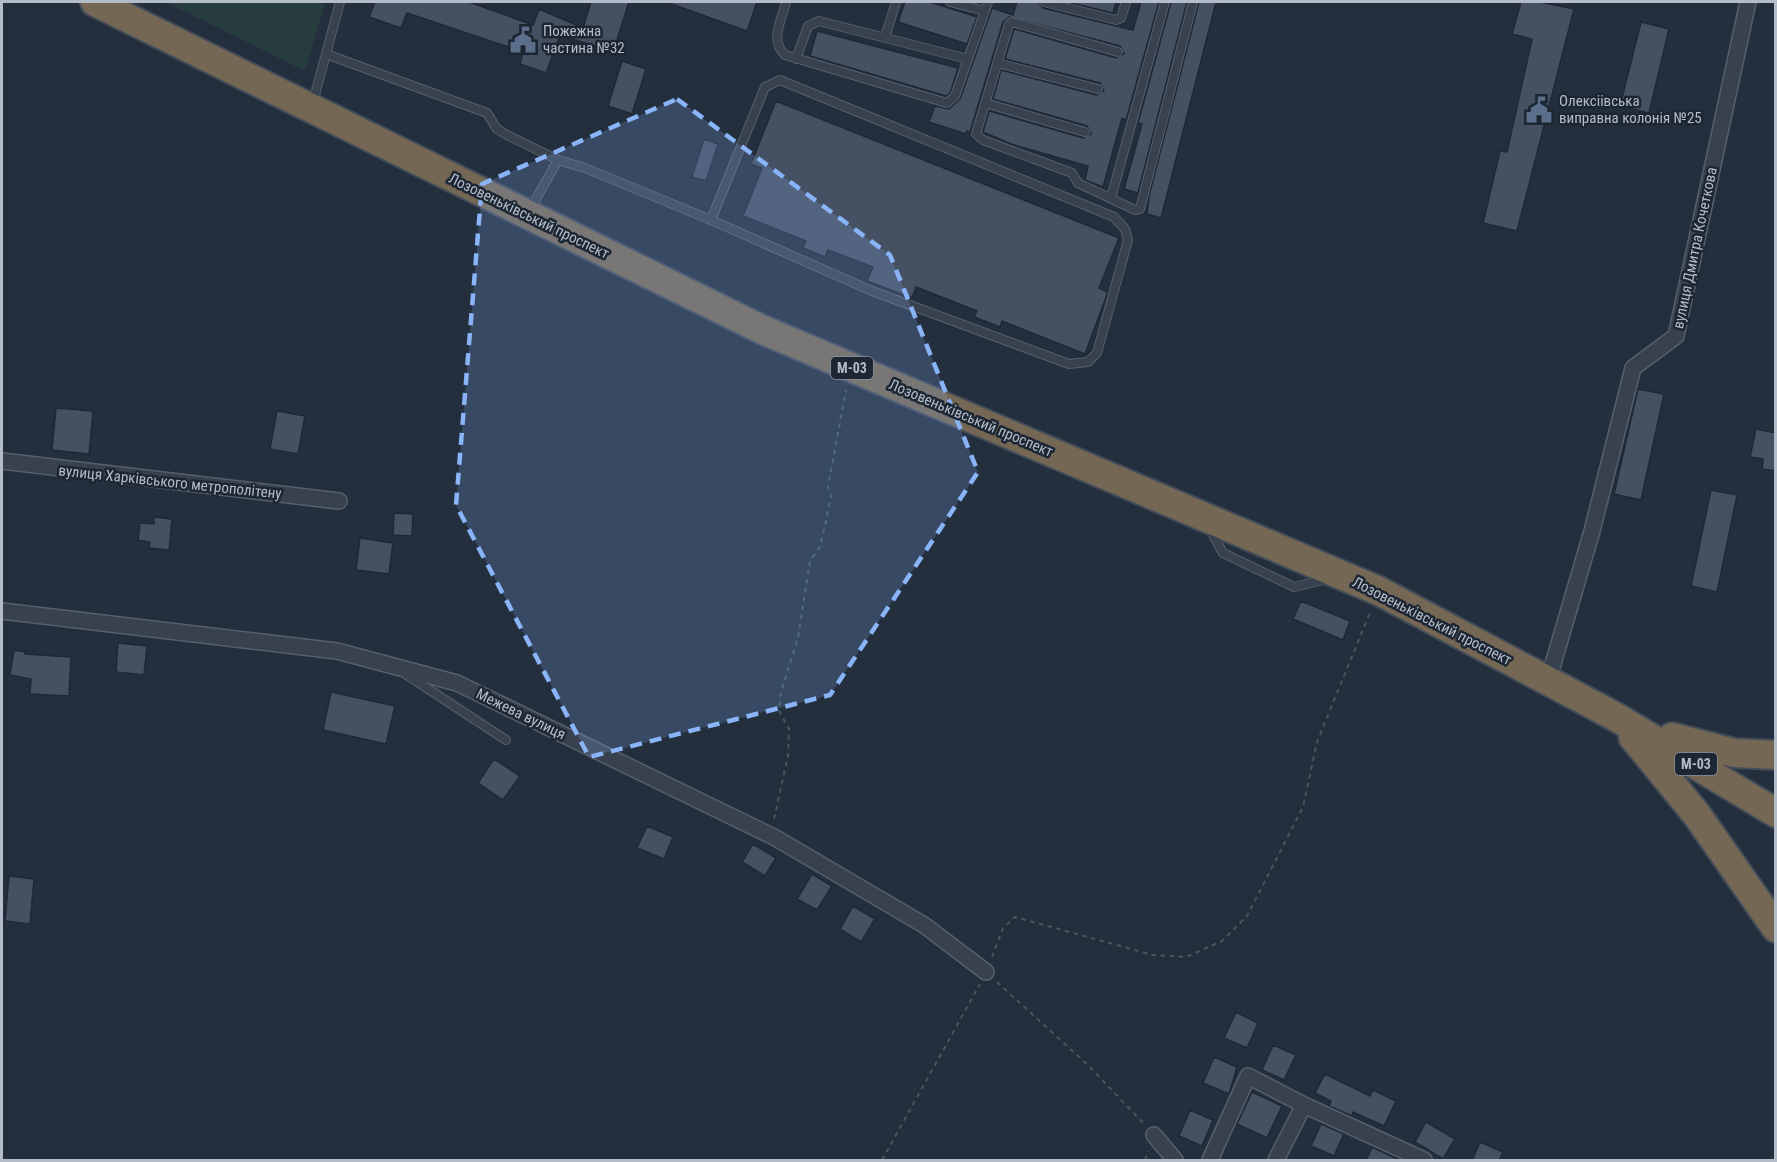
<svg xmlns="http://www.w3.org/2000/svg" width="1777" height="1162" viewBox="0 0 1777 1162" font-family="'Roboto Condensed',sans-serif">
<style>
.green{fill:#263c3f}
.building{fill:#455162;stroke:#1f2835;stroke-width:1.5}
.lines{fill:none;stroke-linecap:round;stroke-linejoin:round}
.lane-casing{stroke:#565f6c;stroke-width:10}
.street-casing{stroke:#565f6c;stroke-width:18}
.highway-casing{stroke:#434c59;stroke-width:32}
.path{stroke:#44595c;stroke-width:2;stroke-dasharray:4.5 4.5;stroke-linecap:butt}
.lane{stroke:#38414e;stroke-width:8}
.street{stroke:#38414e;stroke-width:15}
.highway{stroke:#746855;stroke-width:28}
.marked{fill:#8ab4f8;fill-opacity:0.2;stroke:#8ab4f8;stroke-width:4.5;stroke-dasharray:12 8;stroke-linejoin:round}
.labels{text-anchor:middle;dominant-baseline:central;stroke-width:5;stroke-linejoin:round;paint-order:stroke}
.shield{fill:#1d2633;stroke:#878f9c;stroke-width:1.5}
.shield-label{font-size:14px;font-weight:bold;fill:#b4bcc9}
.poi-label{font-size:15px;fill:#b4bcc9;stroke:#1d2633;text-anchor:start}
.street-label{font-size:15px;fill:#b4bcc9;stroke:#1d2633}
</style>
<rect width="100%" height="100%" fill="#242f3e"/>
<path class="green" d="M 165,2 L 319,2 L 325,4 L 305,71 Z"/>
<path class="building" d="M 375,2 L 469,2 L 533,25 L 539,9 L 583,28 L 591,2 L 629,2 L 613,52 L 560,35 L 546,73 L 520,64 L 523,52 L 407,13 L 401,28 L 369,17 Z
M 666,2 L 757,2 L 747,31 Z
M 905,2 L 930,2 L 977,17 L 967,44 L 898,22 Z
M 1017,2 L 1038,2 L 1043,8 L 1133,30 L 1141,2 L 1159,2 L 1126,120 L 1122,118 L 1103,187 L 1085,180 L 1088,166 L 1011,144 L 983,132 L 989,111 L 1083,138 L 1091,134 L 1087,126 L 993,99 L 1001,70 L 1096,95 L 1104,91 L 1100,83 L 1005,59 L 1014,29 L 1116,58 L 1124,54 L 1120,46 L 1009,17 L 1003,22 L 970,132 L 967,131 L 966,134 L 929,122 L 935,106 L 949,109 L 960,99 L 992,8 L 1013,15 Z
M 1067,2 L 1116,2 L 1113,13 Z
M 1171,2 L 1187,2 L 1138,193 L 1124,189 L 1142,124 L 1138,123 Z
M 1199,2 L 1216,2 L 1161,218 L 1147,214 L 1149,196 Z
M 1521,2 L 1540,2 L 1574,9 L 1517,231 L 1483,223 L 1500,151 L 1507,152 L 1532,39 L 1512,34 Z
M 1641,22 L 1669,29 L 1649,113 L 1620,106 Z
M 817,31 L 958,68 L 950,93 L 946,96 L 810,56 Z
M 622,61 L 646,69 L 632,114 L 608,106 Z
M 776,101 L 1119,238 L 1099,288 L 1108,292 L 1085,354 L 1002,321 L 1000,327 L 974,317 L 977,311 L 916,287 L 912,298 L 867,281 L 873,267 L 828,250 L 825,257 L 803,248 L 806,241 L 743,216 L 762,168 L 751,164 Z
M 704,139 L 718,144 L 706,181 L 692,177 Z
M 1638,389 L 1664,394 L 1641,500 L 1614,494 Z
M 56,408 L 93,411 L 89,454 L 52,450 Z
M 277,411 L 305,416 L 298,454 L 270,449 Z
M 1756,429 L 1776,433 L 1776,471 L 1762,469 L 1763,459 L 1750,457 Z
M 1711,490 L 1737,495 L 1717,592 L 1691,586 Z
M 394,513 L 413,514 L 412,536 L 393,535 Z
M 154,517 L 172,519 L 169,550 L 149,548 L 150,542 L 138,540 L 140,523 L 154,524 Z
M 360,538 L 393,543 L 389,574 L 356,570 Z
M 1301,601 L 1350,621 L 1343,640 L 1293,619 Z
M 118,643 L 147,646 L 144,675 L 116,672 Z
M 14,650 L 25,652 L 25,654 L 71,657 L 69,696 L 30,694 L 31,679 L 10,675 Z
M 331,692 L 395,706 L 386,744 L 323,730 Z
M 494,759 L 520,776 L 503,800 L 478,783 Z
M 647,826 L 673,837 L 664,859 L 637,848 Z
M 753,844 L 776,858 L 765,876 L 742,862 Z
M 812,874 L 832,886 L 817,910 L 797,899 Z
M 9,876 L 34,879 L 30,924 L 5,921 Z
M 853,906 L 875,919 L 861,942 L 840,929 Z
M 1236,1012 L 1258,1023 L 1247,1048 L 1224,1038 Z
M 1273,1045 L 1296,1055 L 1284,1080 L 1262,1070 Z
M 1214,1057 L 1237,1067 L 1229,1094 L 1203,1083 Z
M 1325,1074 L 1370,1096 L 1373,1090 L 1396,1101 L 1384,1126 L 1353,1112 L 1352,1116 L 1329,1106 L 1331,1101 L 1315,1093 Z
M 1252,1092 L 1282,1106 L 1267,1138 L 1237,1124 Z
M 1190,1110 L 1213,1120 L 1202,1146 L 1179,1136 Z
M 1426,1122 L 1455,1139 L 1443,1159 L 1415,1142 Z
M 1321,1124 L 1344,1134 L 1334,1156 L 1311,1146 Z
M 1480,1142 L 1503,1152 L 1499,1161 L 1472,1161 Z
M 1372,1147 L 1402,1161 L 1366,1161 Z"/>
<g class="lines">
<g class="lane-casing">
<path id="lane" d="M 786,2 C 782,20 769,40 785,55 L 947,103 L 955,96 L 988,2
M 950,2 L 985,11
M 1044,2 L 1116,20 L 1121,18 L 1126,2
M 885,37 L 896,2
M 1118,52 L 1012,22 L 1009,24 L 976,134 L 983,140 L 1072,173 L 1078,183 L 1135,210 L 1140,209 L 1193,2
M 326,54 L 487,113 L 497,129 L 507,135 L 558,160 L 585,168 L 711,220 L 872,291 L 1069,364 L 1088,362 L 1097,353 L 1128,240 L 1125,229 L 1114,217 L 780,80 L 765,87 L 711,220
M 796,59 L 808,26 L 819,21 L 968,59
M 997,63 L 1098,89
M 313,102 L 340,2
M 985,103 L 1085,132
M 1111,198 L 1165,2
M 529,211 L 558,160
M 1210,529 L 1223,553 L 1294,587 L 1328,579
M 407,675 L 506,740"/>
</g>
<g class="street-casing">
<path id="street" d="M 2,461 L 339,501
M 2,611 L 337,651 L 457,683 L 774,837 L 924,925 L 986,972
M 1548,681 L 1592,531 L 1633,368 L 1676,336 L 1748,2
M 1154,1135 L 1175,1160
M 1210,1160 L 1248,1076 L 1304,1105 L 1424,1160
M 1276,1160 L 1304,1105"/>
</g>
<g class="highway-casing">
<path id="highway" d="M 95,2 L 763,330 L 1379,591 L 1616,717 L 1776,813
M 1633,737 L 1697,815 L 1776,928
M 1672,737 L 1734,753 L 1776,755"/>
</g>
<path class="path" d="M 774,819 L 788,756 L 789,729 L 779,711 L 781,692 L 798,638 L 810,561 L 820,547 L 826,521 L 831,496 L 828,487 L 846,390
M 992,957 L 1003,928 L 1015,917 L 1153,955 L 1186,957 L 1222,941 L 1247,916 L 1303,807 L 1317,742 L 1371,610
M 997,982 L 1089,1066 L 1144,1124
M 882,1160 L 980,984
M 1145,1160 L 1148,1151"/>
<use href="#lane" class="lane"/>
<use href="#street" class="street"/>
<use href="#highway" class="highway"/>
</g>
<path class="marked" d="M 677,99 L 890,255 L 978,472 L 830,695 L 589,757 L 456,505 L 482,184 Z"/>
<defs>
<g id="civic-bare" transform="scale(2.07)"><path d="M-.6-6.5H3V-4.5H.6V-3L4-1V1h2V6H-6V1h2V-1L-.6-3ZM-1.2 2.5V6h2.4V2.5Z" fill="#5c6f8a" stroke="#1d2633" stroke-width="2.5" paint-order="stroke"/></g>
</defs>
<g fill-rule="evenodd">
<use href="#civic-bare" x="523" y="40"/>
<use href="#civic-bare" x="1539" y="110"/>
</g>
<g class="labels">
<g class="shield">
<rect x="831" y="357" width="42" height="22" rx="4.5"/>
<rect x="1675" y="753" width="42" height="22" rx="4.5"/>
</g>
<g class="shield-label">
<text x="852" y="368">М-03</text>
<text x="1696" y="764">М-03</text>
</g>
<g class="poi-label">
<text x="543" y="31">Пожежна<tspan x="543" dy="17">частина №32</tspan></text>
<text x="1559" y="101">Олексіівська<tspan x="1559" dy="17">виправна колонія №25</tspan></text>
</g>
<g class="street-label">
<text transform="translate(529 216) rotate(26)">Лозовеньківський проспект</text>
<text transform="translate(1695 248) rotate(-78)">вулиця Дмитра Кочеткова</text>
<text transform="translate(971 418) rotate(23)">Лозовеньківський проспект</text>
<text transform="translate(170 482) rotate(6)">вулиця Харківського метрополітену</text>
<text transform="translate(1432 621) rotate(27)">Лозовеньківський проспект</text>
<text transform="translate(521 714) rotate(26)">Межева вулиця</text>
</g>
</g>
<rect width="1777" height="1162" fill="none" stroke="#b4bcc9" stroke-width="6"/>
</svg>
